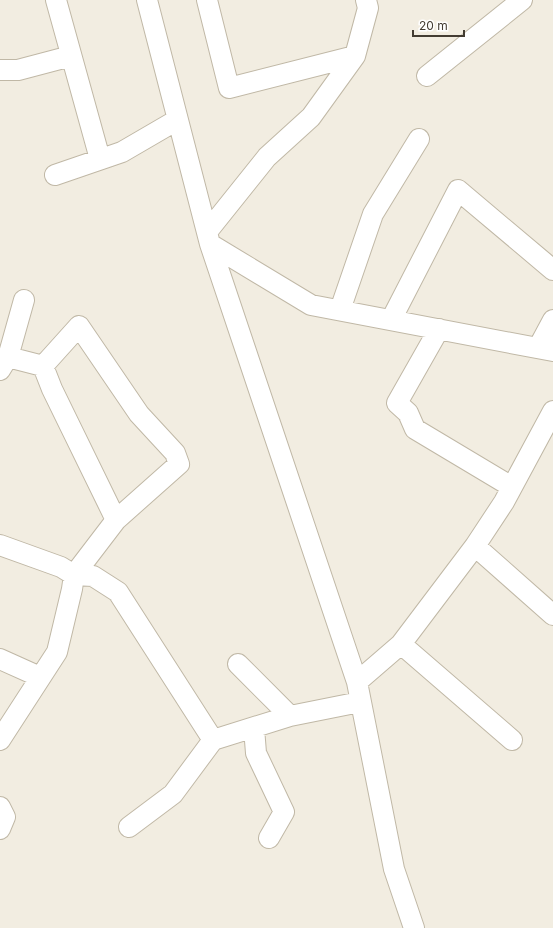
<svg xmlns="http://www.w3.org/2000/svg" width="553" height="928" viewBox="0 0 553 928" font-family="Inter,sans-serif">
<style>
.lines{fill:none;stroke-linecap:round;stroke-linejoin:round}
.minor-casing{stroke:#c0b8a6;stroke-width:22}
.minor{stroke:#fff;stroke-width:20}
</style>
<rect width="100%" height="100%" fill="#f2ede1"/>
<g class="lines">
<g class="minor-casing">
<path id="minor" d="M 56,0 L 100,159
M 147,0 L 210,244 L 357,682 L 394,869 L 414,928
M 207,0 L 229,88 L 355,56
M 0,70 L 18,70 L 71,56
M 427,76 L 522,0
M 55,175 L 122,152 L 177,120
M 207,232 L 267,157 L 311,117 L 355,56 L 368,8 L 366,0
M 210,244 L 311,305 L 553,351
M 340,310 L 373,214 L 419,139
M 391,320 L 458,190 L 553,270
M 439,329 L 397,403 L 408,413 L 415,429 L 512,487
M 538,348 L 553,320
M 8,357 L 24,300
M 43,366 L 79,326 L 139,414 L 175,453 L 179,464 L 116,520
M 0,370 L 8,357 L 43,366 L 52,389 L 116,520 L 74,575
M 0,545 L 61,567 L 74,575 L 72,589 L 57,652 L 0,740
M 475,546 L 553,615
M 74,575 L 93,576 L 118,592 L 213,740
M 401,644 L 512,740
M 0,659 L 40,677
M 357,682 L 401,644 L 475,546 L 504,502 L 553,411
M 290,716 L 360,702
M 254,728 L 256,753 L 284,812 L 269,838
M 0,807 L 5,817 L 0,829
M 129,827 L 173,794 L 213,740 L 290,716 L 238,664"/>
</g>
<use href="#minor" class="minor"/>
</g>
<path d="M413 30v6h51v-6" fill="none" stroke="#433c32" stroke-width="2"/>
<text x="419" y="30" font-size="12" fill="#433c32" stroke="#ffffff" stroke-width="3" paint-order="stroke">20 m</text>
</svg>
